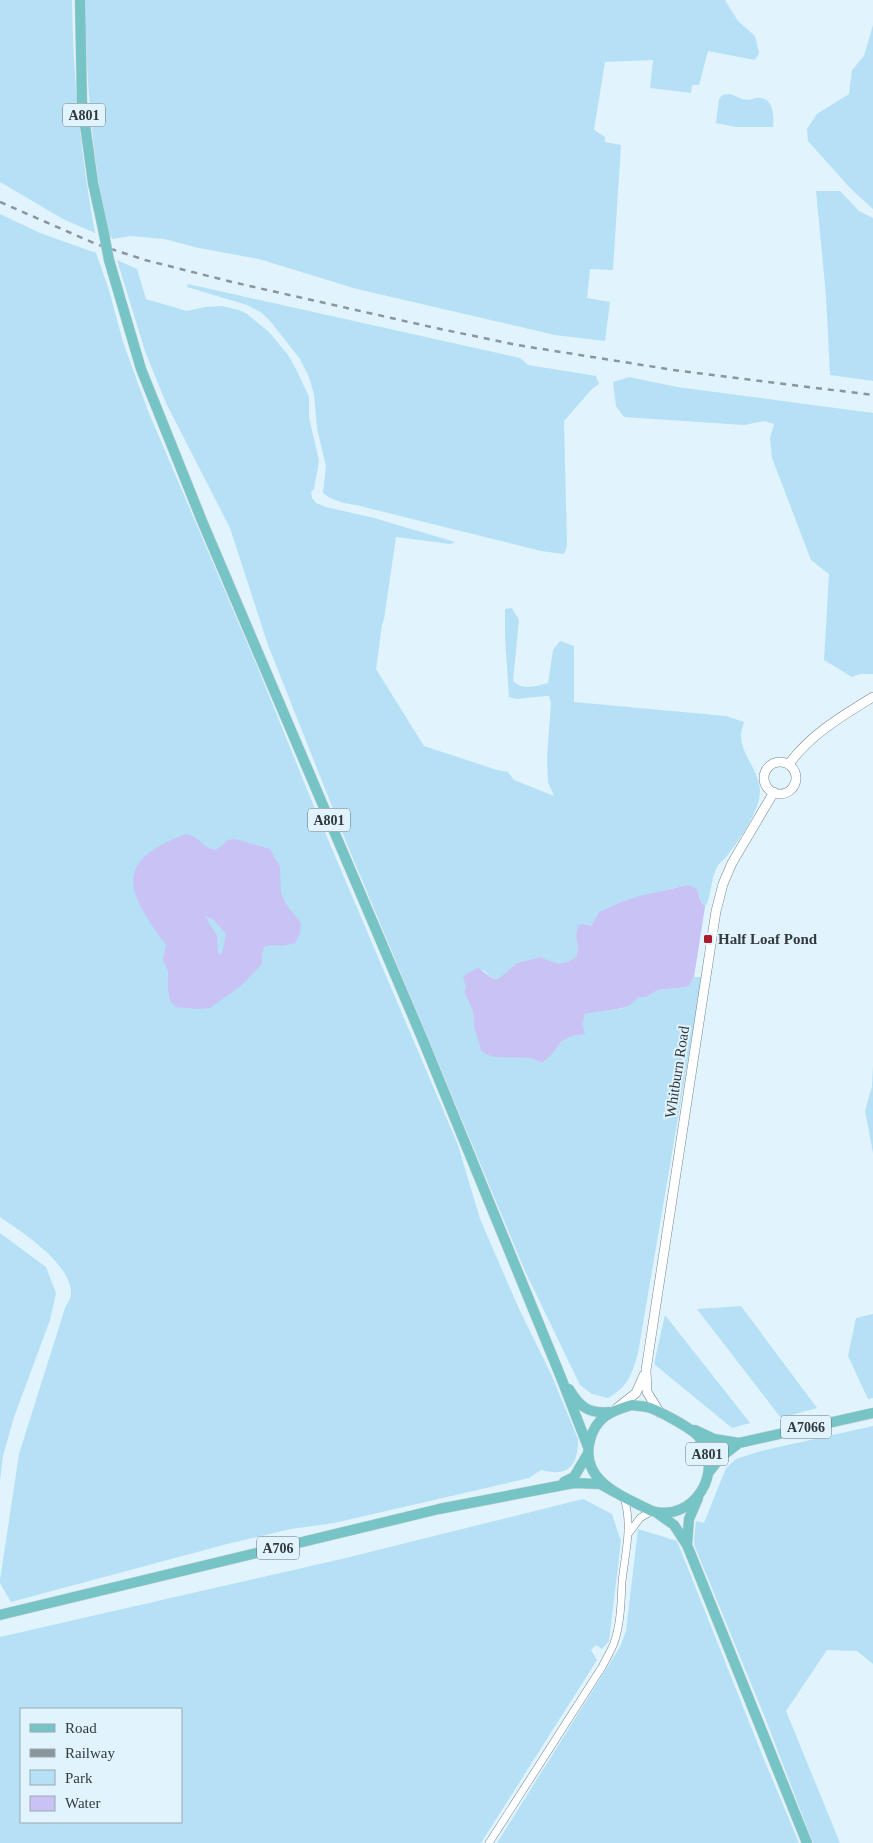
<svg xmlns="http://www.w3.org/2000/svg" width="873" height="1843" viewBox="0 0 873 1843" font-family="'Times New Roman',serif">
<style>
.green{fill:#b5e0f6;fill-rule:evenodd}
.water{fill:#c9c2f5;fill-rule:evenodd}
.lines{fill:none;stroke-linecap:round;stroke-linejoin:round}
.minor-casing{stroke:#75858d;stroke-width:8}
.secondary-casing{stroke:#75858d;stroke-width:10}
.primary-casing{stroke:#d2d4d4;stroke-width:11}
.minor{stroke:#fff;stroke-width:7}
.secondary{stroke:#fff;stroke-width:9}
.primary{stroke:#77c4c7;stroke-width:10}
.rail{stroke:#8a969c;stroke-width:2.5;stroke-dasharray:6 6;stroke-linecap:butt}
.primary-bridge-casing{stroke:#d2d4d4;stroke-width:11;stroke-linecap:butt}
.primary-bridge{stroke:#77c4c7;stroke-width:10}
.poi-dot{fill:#ad192a;stroke:#e1f3fc;stroke-width:2}
.labels{text-anchor:middle;dominant-baseline:central;stroke-width:4;stroke-linejoin:round;paint-order:stroke}
.shield{fill:#e1f3fc;stroke:#677276;stroke-width:1}
.shield-label{font-size:14px;font-weight:bold;fill:#333a3d}
.poi-label{font-size:15px;font-weight:bold;fill:#333a3d;stroke:#e1f3fc;text-anchor:start}
.street-label{font-size:15px;fill:#333a3d;stroke:#e1f3fc}
</style>
<rect width="100%" height="100%" fill="#e1f3fc"/>
<path class="green" d="M 0,0 L 72,0 C 73,79 81,156 95,233 L 63,219 L 0,182 Z
M 85,0 L 725,0 L 738,21 L 755,36 L 759,53 L 755,60 L 708,51 L 699,85 L 692,85 L 691,93 L 650,88 L 653,60 L 605,62 L 594,130 L 605,137 L 605,142 L 621,145 L 613,270 L 590,269 L 587,298 L 610,302 L 605,341 L 555,335 L 357,289 L 259,259 L 199,248 L 164,239 L 130,236 L 113,239 L 108,235 C 92,157 86,79 85,0 Z
M 873,25 L 873,209 L 851,189 L 808,141 L 807,129 L 817,114 L 849,94 L 852,70 L 864,56 Z
M 730,94 C 736,96 743,100 748,100 C 752,100 756,97 760,98 C 774,99 774,117 773,127 L 736,127 L 716,123 L 719,99 L 722,95 Z
M 816,191 L 840,191 L 859,211 L 873,218 L 873,381 L 830,375 L 826,295 Z
M 0,214 L 40,233 L 96,253 L 109,290 L 123,342 L 148,411 L 257,666 L 315,809 L 458,1145 L 480,1219 L 519,1309 L 551,1374 L 578,1439 C 578,1467 568,1477 541,1470 L 529,1478 L 334,1523 L 291,1529 L 227,1544 L 11,1602 L 0,1583 L 0,1580 L 19,1454 L 65,1308 C 67,1304 71,1298 71,1294 C 72,1264 22,1232 0,1217 Z
M 117,260 L 137,269 L 146,299 L 187,311 L 205,307 L 222,306 L 239,310 L 247,314 L 269,332 L 288,355 L 297,371 L 309,397 L 309,417 L 319,461 L 314,489 L 311,492 L 312,498 L 316,503 L 326,507 L 374,518 L 455,542 L 451,544 L 396,537 L 384,619 L 382,625 L 376,669 L 424,746 L 497,770 L 508,772 L 514,780 L 554,796 L 548,782 L 547,757 L 551,703 L 549,696 L 545,696 L 517,699 L 509,697 L 505,637 L 505,609 L 512,608 L 519,620 L 513,681 C 523,691 537,686 548,683 L 553,650 L 560,641 L 574,646 L 574,702 L 726,716 L 744,722 C 743,727 740,733 741,737 C 742,756 759,770 760,791 C 760,811 739,840 727,856 C 724,860 719,863 717,867 C 710,880 712,896 705,907 L 700,900 L 697,889 L 688,886 L 674,888 L 623,901 L 599,912 L 591,926 L 583,924 L 576,937 L 578,948 L 576,957 L 569,961 L 559,964 L 540,957 L 517,963 L 498,979 L 492,978 L 483,970 L 466,987 L 464,992 L 473,1011 L 474,1027 L 513,1057 L 531,1058 L 542,1063 C 550,1058 552,1051 559,1045 C 569,1035 580,1028 585,1014 C 599,1010 615,1011 626,1007 C 631,1005 635,1000 639,997 C 650,998 650,993 659,990 C 667,988 679,989 689,986 L 694,977 L 702,977 L 638,1353 C 632,1374 628,1387 608,1398 L 592,1394 L 580,1385 L 525,1271 L 347,844 L 268,645 L 230,528 L 166,403 L 145,351 Z
M 188,284 L 520,358 L 528,365 L 596,376 L 599,384 L 591,390 L 564,421 L 567,546 L 564,554 L 541,551 L 356,505 C 343,503 333,501 323,493 L 326,466 L 317,428 L 314,394 L 309,377 L 300,359 L 271,322 L 262,313 L 247,305 L 187,287 Z
M 629,377 L 677,387 L 873,413 L 873,674 L 860,674 L 852,677 L 824,660 L 829,574 L 811,560 L 772,458 L 770,438 L 774,424 L 764,421 L 744,425 L 624,417 L 616,406 L 613,382 Z
M 873,1066 L 873,1153 L 865,1111 L 872,1086 Z
M 0,1233 L 46,1267 L 56,1293 L 50,1320 L 14,1417 L 3,1456 L 0,1480 Z
M 741,1306 L 817,1408 L 781,1418 L 697,1309 Z
M 873,1314 L 873,1398 L 868,1399 L 848,1356 L 856,1318 Z
M 665,1315 L 750,1423 L 732,1428 L 654,1364 Z
M 873,1426 L 873,1664 L 857,1651 L 827,1650 L 786,1711 L 840,1843 L 813,1843 L 766,1720 L 695,1547 L 694,1539 L 696,1521 L 704,1523 L 726,1468 L 736,1459 L 761,1451 Z
M 583,1499 L 612,1514 L 621,1541 L 609,1641 L 602,1649 L 596,1645 L 591,1650 L 597,1660 L 481,1843 L 0,1843 L 0,1637 L 346,1558 ZM 21,1709 L 181,1709 L 181,1822 L 21,1822 Z
M 638,1529 L 677,1541 L 763,1757 L 799,1843 L 497,1843 L 620,1647 L 626,1631 Z"/>
<path class="water" d="M 186,834 C 202,838 201,847 215,850 L 222,846 L 227,840 L 235,839 L 270,849 L 280,867 L 281,893 L 286,904 L 301,923 L 300,934 L 295,943 L 283,946 L 271,945 L 264,947 L 262,954 L 262,964 L 242,985 L 210,1008 L 198,1009 L 176,1007 L 170,1001 L 168,988 L 168,971 L 163,960 L 166,945 C 127,892 111,862 186,834 ZM 205,916 L 214,920 L 226,934 L 222,954 L 219,954 L 218,951 L 217,936 Z
M 688,885 L 697,889 L 700,900 L 705,907 L 694,977 L 689,986 C 679,989 667,988 659,990 C 650,993 650,998 639,997 C 636,999 633,1003 630,1005 C 623,1010 596,1011 585,1014 L 582,1024 L 585,1034 C 555,1036 561,1050 542,1063 L 531,1058 L 493,1057 L 482,1052 L 474,1027 L 473,1011 L 464,992 L 466,987 L 463,977 L 466,974 L 478,968 L 492,978 L 498,979 L 517,963 L 540,957 L 559,964 L 569,961 L 576,957 L 578,948 L 576,937 L 578,926 L 583,924 L 591,926 L 599,912 L 623,901 L 640,896 Z"/>
<g class="lines">
<g class="minor-casing">
<path id="minor" d="M 629,1533 L 640,1518 L 652,1511
M 489,1843 L 602,1667 C 606,1659 611,1651 614,1643 C 621,1623 621,1602 622,1582 C 625,1553 633,1526 624,1498"/>
</g>
<g class="secondary-casing">
<path id="secondary" d="M764 778a16 16 0 1 1 32 0a16 16 0 1 1-32 0Z
M 789,764 C 811,734 842,716 873,697
M 617,1408 L 636,1393 L 644,1375
M 660,1413 L 647,1392 L 646,1370 L 716,911 L 723,884 L 732,863 L 774,792"/>
</g>
<g class="primary-casing">
<path id="primary" d="M 80,0 L 82,103 L 93,183 L 103,229
M 109,260 L 141,369 L 202,521 L 422,1038 L 560,1375 L 588,1447
M 569,1389 C 579,1406 588,1414 609,1412
M 632,1405 C 637,1406 642,1406 647,1407 C 658,1410 691,1428 698,1436 C 727,1471 693,1523 652,1511 C 622,1496 579,1481 590,1440 C 596,1417 611,1411 632,1405 Z
M 695,1430 L 714,1439 L 739,1443 L 873,1413
M 709,1472 L 721,1457 L 739,1443
M 564,1482 L 574,1477 L 587,1455
M 657,1513 L 674,1525 L 687,1545 L 807,1843
M 687,1545 L 689,1519 L 698,1498
M 0,1615 L 439,1509 L 574,1483 L 600,1484 L 616,1493"/>
</g>
<use href="#minor" class="minor"/>
<use href="#secondary" class="secondary"/>
<use href="#primary" class="primary"/>
<path class="rail" d="M 0,202 L 96,244 L 145,260 L 232,282 L 431,327 L 517,345 L 680,371 L 873,395"/>
<g class="primary-bridge-casing">
<path id="primary-bridge" d="M 103,229 L 109,260"/>
</g>
<use href="#primary-bridge" class="primary-bridge"/>
</g>
<rect class="poi-dot" x="703" y="934" width="10" height="10" rx="2.5"/>
<g class="labels">
<g class="shield">
<rect x="63" y="103.5" width="42" height="23" rx="4"/>
<rect x="308" y="808.5" width="42" height="23" rx="4"/>
<rect x="781" y="1415.5" width="50" height="23" rx="4"/>
<rect x="686" y="1442.5" width="42" height="23" rx="4"/>
<rect x="257" y="1536.5" width="42" height="23" rx="4"/>
</g>
<g class="shield-label">
<text x="84" y="115">A801</text>
<text x="329" y="820">A801</text>
<text x="806" y="1427">A7066</text>
<text x="707" y="1454">A801</text>
<text x="278" y="1548">A706</text>
</g>
<g class="poi-label">
<text x="718" y="939">Half Loaf Pond</text>
</g>
<g class="street-label">
<text transform="translate(677 1072) rotate(-81)">Whitburn Road</text>
</g>
</g>
<rect x="20" y="1708" width="162" height="115" fill="#e1f3fc" stroke="#9ba9b0"/>
<rect x="30" y="1724" width="25" height="8" fill="#77c4c7" stroke="#9ba9b0"/>
<text x="65" y="1733" font-size="15" fill="#333a3d">Road</text>
<rect x="30" y="1749" width="25" height="8" fill="#8a969c" stroke="#9ba9b0"/>
<text x="65" y="1758" font-size="15" fill="#333a3d">Railway</text>
<rect x="30" y="1770" width="25" height="15" fill="#b5e0f6" stroke="#9ba9b0"/>
<text x="65" y="1783" font-size="15" fill="#333a3d">Park</text>
<rect x="30" y="1796" width="25" height="15" fill="#c9c2f5" stroke="#9ba9b0"/>
<text x="65" y="1808" font-size="15" fill="#333a3d">Water</text>
</svg>
